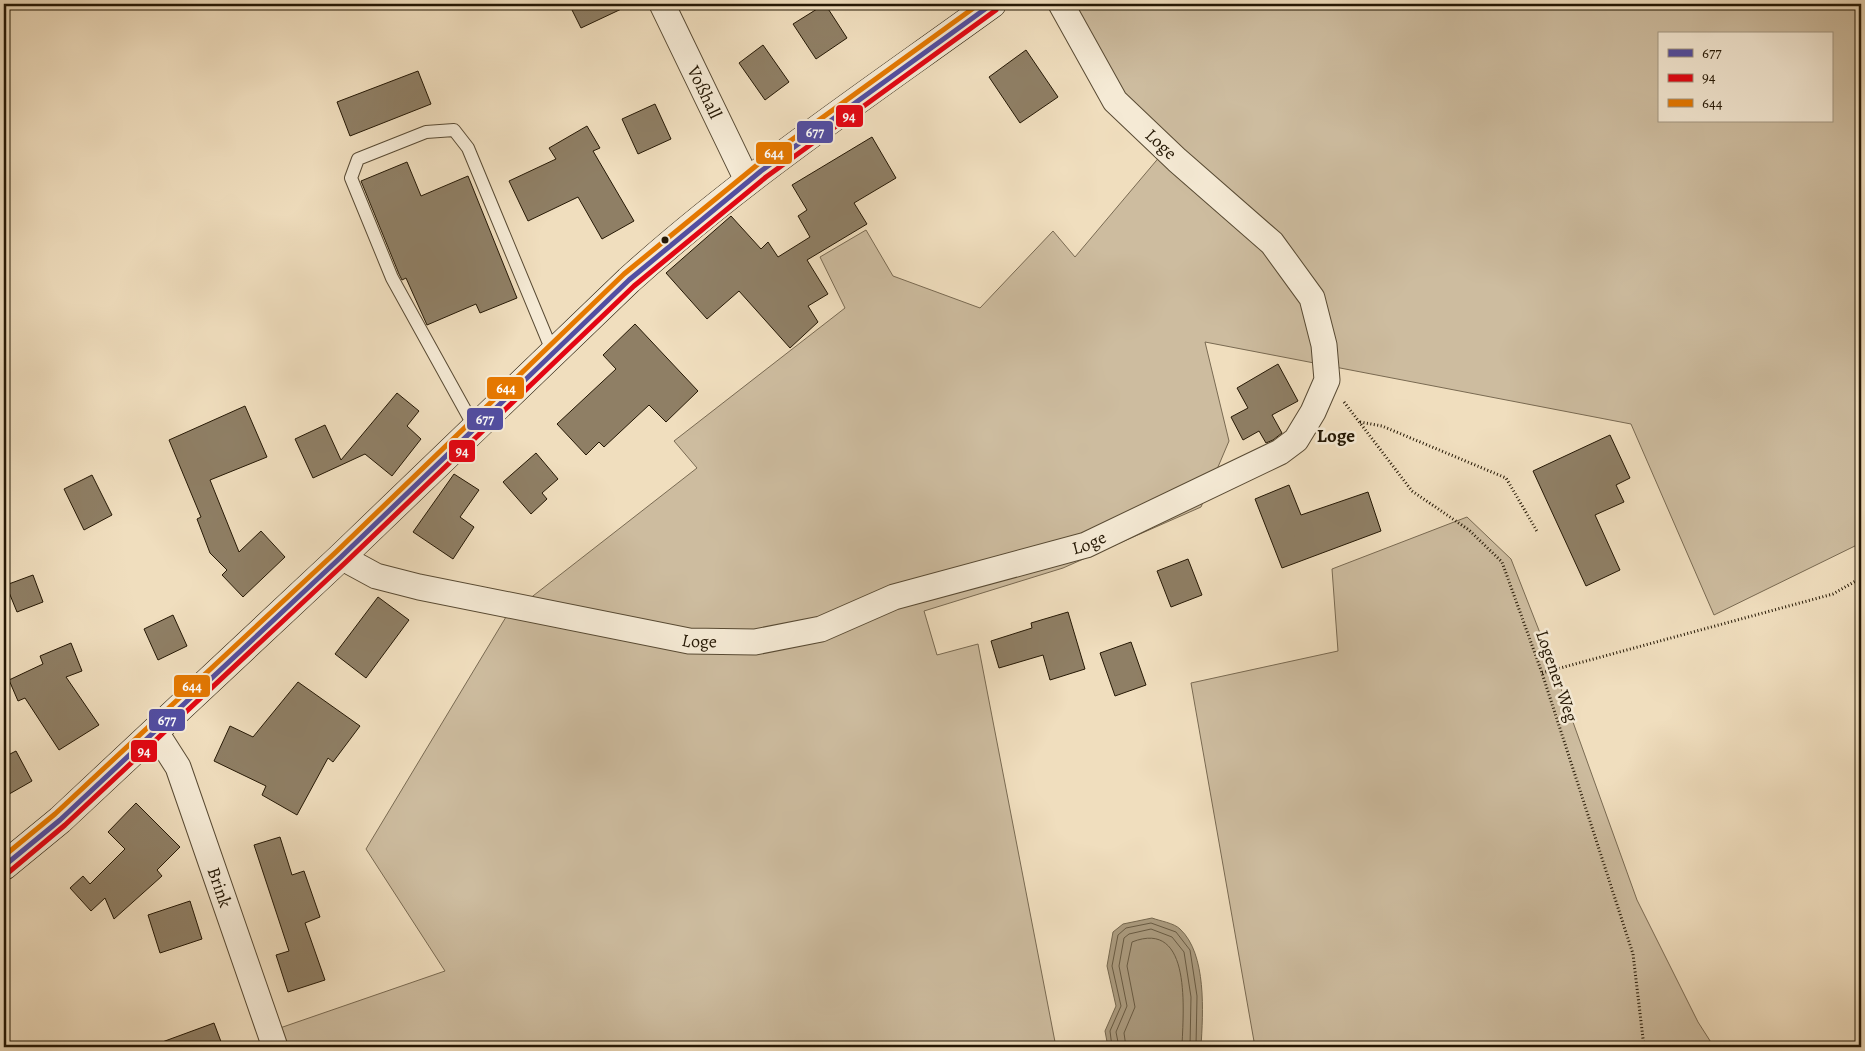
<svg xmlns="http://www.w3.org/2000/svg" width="1865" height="1051" viewBox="0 0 1865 1051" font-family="Alegreya,serif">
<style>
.green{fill:#cdbc9f;stroke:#796a52;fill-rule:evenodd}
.water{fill:#ab9b7f;stroke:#75674e}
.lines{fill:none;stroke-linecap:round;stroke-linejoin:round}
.shore{stroke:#685a42;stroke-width:1}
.stream{stroke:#75674e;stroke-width:7}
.building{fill:#8f7f65;stroke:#251805}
.service-casing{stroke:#584a33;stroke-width:14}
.minor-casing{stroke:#584a33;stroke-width:27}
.secondary-casing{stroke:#251805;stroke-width:29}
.path{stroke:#251805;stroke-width:3;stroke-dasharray:1 2.5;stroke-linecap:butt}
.service{stroke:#f5ead5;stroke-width:12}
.minor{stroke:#f5ead5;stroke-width:25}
.secondary{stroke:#f5ead5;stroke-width:28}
.bus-1-casing{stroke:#f5ead5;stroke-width:9}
.bus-2-casing{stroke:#f5ead5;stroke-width:9}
.bus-3-casing{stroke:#f5ead5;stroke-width:9}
.bus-1{stroke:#524ea2;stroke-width:5}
.bus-2{stroke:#e30613;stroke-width:5}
.bus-3{stroke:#e57800;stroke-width:5}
.bus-dot{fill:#251805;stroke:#f5ead5;stroke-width:2}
.labels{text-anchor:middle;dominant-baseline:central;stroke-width:5;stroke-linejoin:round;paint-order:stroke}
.street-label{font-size:18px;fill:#251805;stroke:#f5ead5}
.neighbourhood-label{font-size:19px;font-weight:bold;fill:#251805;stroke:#f5ead5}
.line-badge{stroke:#f5ead5;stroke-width:2}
.badge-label{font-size:14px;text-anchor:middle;font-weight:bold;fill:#fff}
</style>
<rect width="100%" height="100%" fill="#f0debe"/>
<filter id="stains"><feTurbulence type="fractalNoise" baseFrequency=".004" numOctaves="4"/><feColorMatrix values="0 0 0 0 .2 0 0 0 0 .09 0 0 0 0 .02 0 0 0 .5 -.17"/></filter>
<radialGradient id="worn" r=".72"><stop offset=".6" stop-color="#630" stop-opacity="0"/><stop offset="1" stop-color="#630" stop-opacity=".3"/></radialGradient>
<path class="green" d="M 1076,4 L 1861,4 L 1861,543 L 1714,615 L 1631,424 L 1205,342 L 1229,441 L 1201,507 L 1063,568 L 924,611 L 937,655 L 978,644 L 1056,1047 L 283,1047 L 277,1029 L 445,971 L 366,849 L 506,617 L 697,468 L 674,441 L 845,308 L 820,257 L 866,230 L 893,276 L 980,308 L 1053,231 L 1075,257 L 1172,142 L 1121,90 L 1084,25 ZM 1659,34 L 1831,34 L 1831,121 L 1659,121 Z
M 1467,517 L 1511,559 L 1551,661 L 1637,900 L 1698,1022 L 1714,1047 L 1255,1047 L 1191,683 L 1338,651 L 1332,569 Z"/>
<path class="water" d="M 1152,918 C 1160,921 1174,923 1180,929 C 1207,954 1203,1013 1201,1047 L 1108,1047 L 1105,1031 L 1116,1006 L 1107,966 L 1113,932 L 1123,924 Z"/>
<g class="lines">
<path class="shore" d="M 1112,1047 L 1110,1031 L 1121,1006 L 1112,966 L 1118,935 L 1126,928 L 1151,923 L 1176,932 L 1190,950 L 1197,996 L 1196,1047
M 1119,1047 L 1116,1032 L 1127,1006 L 1119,966 L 1124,938 L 1129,934 L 1151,929 L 1172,937 L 1184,952 L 1191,997 L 1190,1047
M 1126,1047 L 1124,1033 L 1135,1007 L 1127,966 L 1132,942 C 1193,918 1183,1013 1182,1047"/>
<path class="stream" d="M 1859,4 L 1861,7"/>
</g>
<path class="building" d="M 569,4 L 632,4 L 581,28 Z
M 825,4 L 847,38 L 816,59 L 793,24 Z
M 763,45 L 789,82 L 765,100 L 739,63 Z
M 1026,50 L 1058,97 L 1020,123 L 989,77 Z
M 418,71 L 431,104 L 350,136 L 337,102 Z
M 655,104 L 671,139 L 638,154 L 622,119 Z
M 587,126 L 600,148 L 593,151 L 634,221 L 602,239 L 578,197 L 528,221 L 509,181 L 556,159 L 549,148 Z
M 872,137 L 896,178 L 854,203 L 867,224 L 807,260 L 828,294 L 808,306 L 818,322 L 790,348 L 739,291 L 707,319 L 666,273 L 731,216 L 761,249 L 768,242 L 778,257 L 810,237 L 798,216 L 807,210 L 792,185 Z
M 407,162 L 421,196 L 468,176 L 517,298 L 480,313 L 476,304 L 427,325 L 406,278 L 402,280 L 399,274 L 361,181 Z
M 635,324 L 698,391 L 666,422 L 649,405 L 604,447 L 599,442 L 586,455 L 557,424 L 616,369 L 603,355 Z
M 1278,364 L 1298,401 L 1272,415 L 1282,433 L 1273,440 L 1266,443 L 1259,431 L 1243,440 L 1231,417 L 1248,408 L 1237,388 Z
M 397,393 L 419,411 L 407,426 L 421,439 L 392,476 L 365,454 L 313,478 L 295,439 L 325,425 L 341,460 Z
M 245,406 L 267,457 L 210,480 L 239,552 L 261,531 L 285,557 L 243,597 L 222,575 L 227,570 L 210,553 L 197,519 L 201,517 L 169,440 Z
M 1610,435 L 1630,478 L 1616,485 L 1624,502 L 1595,515 L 1620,570 L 1586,586 L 1533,471 Z
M 536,453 L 558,479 L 542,493 L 547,499 L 531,514 L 503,482 Z
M 454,474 L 479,490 L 460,517 L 474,527 L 453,559 L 413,532 Z
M 92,475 L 112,515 L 84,530 L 64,489 Z
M 1289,485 L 1301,515 L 1368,492 L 1381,531 L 1282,568 L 1255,499 Z
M 1188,559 L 1202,595 L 1171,607 L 1157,571 Z
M 33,575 L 43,602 L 17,612 L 6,585 Z
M 378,597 L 409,620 L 366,678 L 335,654 Z
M 1068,612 L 1085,669 L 1050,680 L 1043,655 L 999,668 L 991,641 L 1032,628 L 1031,623 Z
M 173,615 L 187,646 L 158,660 L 144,629 Z
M 1131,642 L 1146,685 L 1115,696 L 1100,653 Z
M 71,643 L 82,671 L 66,677 L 99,725 L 59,750 L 25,698 L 18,701 L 9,680 L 43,664 L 40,656 Z
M 298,682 L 360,726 L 333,762 L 328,758 L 297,815 L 262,795 L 266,786 L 214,761 L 230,726 L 253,737 Z
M 16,751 L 32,781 L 4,797 L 4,757 Z
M 136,803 L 180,847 L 157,870 L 162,876 L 114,919 L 105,898 L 91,911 L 70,888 L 83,876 L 90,884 L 125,849 L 108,832 Z
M 280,837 L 292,875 L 304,871 L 320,917 L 305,923 L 325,980 L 288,992 L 276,955 L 289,951 L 254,845 Z
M 190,901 L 202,939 L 160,953 L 148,915 Z
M 214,1023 L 223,1047 L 154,1047 L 154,1045 Z"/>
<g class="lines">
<g class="service-casing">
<path id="service" d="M 475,428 L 392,278 L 351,178 L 358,159 L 426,132 L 454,130 L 468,148 L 553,353"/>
</g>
<g class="minor-casing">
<g id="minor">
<path id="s1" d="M 662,4 L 747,180"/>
<path id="s2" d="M 341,557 L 376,576 L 419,587 L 689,641 L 755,642 L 821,629 L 894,597 L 1086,545 L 1280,452 L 1296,440 L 1313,412 L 1327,380 L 1324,345 L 1312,298 L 1272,243 L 1177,160 L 1115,101 L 1061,4"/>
<path id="s3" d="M 155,731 L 178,767 L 275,1047"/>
</g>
</g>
<g class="secondary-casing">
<path id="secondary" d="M 4,866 L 60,820 L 341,557 L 629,280 C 742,178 869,93 992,4"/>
</g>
<path class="path" d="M 1344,402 L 1412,491 L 1469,530 L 1502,562 L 1542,673 L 1633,954 L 1644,1047
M 1360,422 L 1382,426 L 1506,478 L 1538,533
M 1542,673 L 1833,594 L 1861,578"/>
<use href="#service" class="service"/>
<use href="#minor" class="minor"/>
<use href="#secondary" class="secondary"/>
<g class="bus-1-casing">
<path id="bus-1" d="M 4,866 L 60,820 L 341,557 L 629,280 L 761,171 L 992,4"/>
</g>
<g class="bus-2-casing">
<path id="bus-2" d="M 9,872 L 65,825 L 346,562 L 634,286 L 766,177 L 996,10"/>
</g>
<g class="bus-3-casing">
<path id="bus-3" d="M 4,856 L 55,814 L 336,552 L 624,274 L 757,165 L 979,4"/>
</g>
<use href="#bus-1" class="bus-1"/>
<use href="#bus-2" class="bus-2"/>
<use href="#bus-3" class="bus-3"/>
</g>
<circle class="bus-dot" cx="665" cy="240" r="4.5"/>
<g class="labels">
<g class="street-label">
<text stroke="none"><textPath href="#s1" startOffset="98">Voßhall</textPath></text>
<text transform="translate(1161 144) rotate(43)">Loge</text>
<text stroke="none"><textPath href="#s2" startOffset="775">Loge</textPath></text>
<text stroke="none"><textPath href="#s2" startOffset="370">Loge</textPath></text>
<text transform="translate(1557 676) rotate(71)">Logener Weg</text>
<text stroke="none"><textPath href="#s3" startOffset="170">Brink</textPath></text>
</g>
<g class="neighbourhood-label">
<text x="1336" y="436">Loge</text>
</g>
</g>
<g class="line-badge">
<rect x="835" y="104" width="29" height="24" rx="5" fill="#e30613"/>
<rect x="796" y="120" width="38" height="24" rx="5" fill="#524ea2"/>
<rect x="755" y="141" width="38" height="24" rx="5" fill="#e57800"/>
<rect x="486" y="376" width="39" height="24" rx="5" fill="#e57800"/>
<rect x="466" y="407" width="38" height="24" rx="5" fill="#524ea2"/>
<rect x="448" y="439" width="28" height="24" rx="5" fill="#e30613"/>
<rect x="173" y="674" width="38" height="24" rx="5" fill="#e57800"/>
<rect x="148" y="708" width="38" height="24" rx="5" fill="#524ea2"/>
<rect x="130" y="739" width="28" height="24" rx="5" fill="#e30613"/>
</g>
<g class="badge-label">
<text x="849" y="121">94</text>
<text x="815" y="137">677</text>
<text x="774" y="158">644</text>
<text x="506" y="393">644</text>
<text x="485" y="424">677</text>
<text x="462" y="456">94</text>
<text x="192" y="691">644</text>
<text x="167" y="725">677</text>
<text x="144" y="756">94</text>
</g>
<rect width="1865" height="1051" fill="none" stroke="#f0debe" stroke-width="20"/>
<rect x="5" y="5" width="1855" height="1041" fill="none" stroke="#251805" stroke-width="2.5"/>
<rect x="10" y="10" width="1845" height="1031" fill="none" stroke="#251805"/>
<rect x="1658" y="32" width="175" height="90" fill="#f5ead5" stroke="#a29682"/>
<rect x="1668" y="49" width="25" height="8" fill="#524ea2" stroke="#a29682"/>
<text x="1702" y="58" font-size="15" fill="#251805">677</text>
<rect x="1668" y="74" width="25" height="8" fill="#e30613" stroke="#a29682"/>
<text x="1702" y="82" font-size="15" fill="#251805">94</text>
<rect x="1668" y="99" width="25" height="8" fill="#e57800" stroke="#a29682"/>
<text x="1702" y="108" font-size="15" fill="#251805">644</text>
<rect width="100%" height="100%" filter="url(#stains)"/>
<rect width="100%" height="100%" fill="url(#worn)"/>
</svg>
